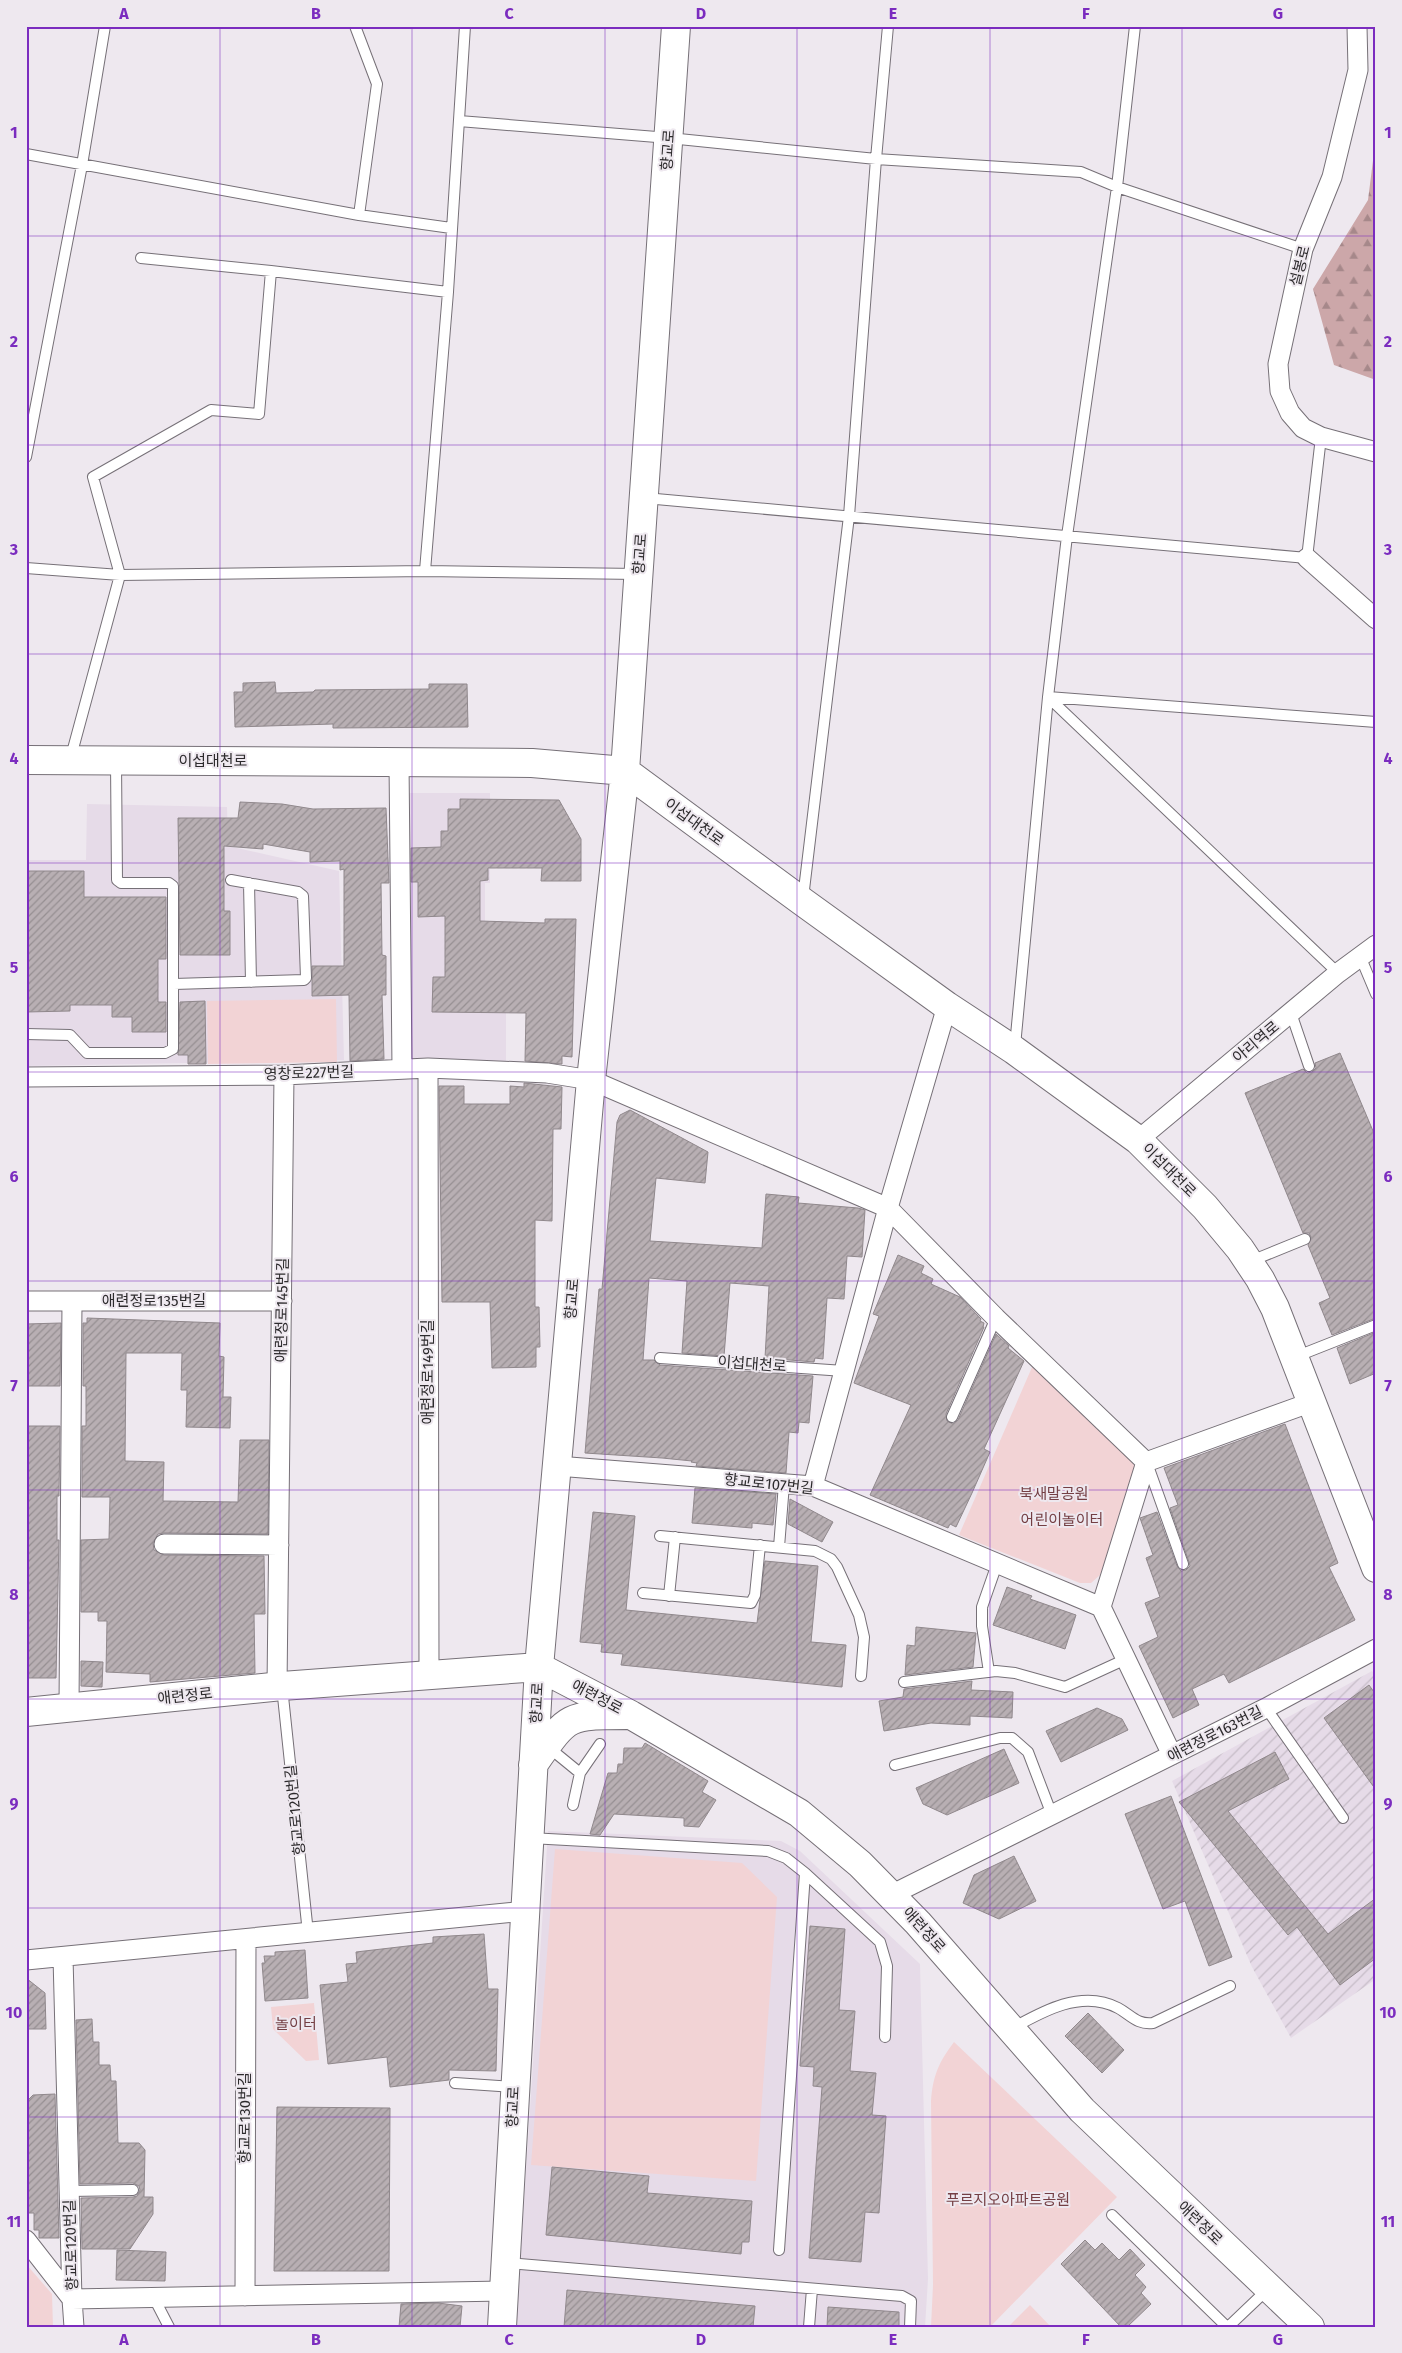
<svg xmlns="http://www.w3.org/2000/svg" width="1402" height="2353" viewBox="0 0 1402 2353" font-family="'Fira Sans','Noto Sans KR',sans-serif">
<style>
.built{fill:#e6dbe8}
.industrial{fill:url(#industrial-furrows)}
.forest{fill:url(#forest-firs)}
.green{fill:#f2d3d5}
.building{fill:url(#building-hatch);stroke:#90888c}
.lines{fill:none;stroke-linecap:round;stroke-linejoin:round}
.lane-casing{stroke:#767077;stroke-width:12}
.street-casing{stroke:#767077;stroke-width:21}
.secondary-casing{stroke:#767077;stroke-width:30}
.lane{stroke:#fff;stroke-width:10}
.street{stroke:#fff;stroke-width:19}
.secondary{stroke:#fff;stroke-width:28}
.grid{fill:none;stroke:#7b2cbf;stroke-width:1;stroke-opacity:0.55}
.labels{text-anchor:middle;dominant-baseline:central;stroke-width:4;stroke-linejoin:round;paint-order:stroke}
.street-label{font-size:15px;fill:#2d2b2d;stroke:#eee8ef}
.park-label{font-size:15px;fill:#743f44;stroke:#eee8ef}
.neatline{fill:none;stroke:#7b2cbf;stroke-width:2}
.grid-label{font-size:16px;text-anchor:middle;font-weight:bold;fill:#7b2cbf}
</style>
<defs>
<pattern id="industrial-furrows" width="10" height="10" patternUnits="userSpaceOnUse" patternTransform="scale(1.25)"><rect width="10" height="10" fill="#e6dbe8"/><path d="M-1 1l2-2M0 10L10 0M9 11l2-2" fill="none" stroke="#c6bcc7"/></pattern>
<pattern id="forest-firs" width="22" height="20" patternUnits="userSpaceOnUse" patternTransform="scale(1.25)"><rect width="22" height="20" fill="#cca7a9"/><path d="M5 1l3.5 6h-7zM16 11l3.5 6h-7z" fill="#a6888a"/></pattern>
<pattern id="building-hatch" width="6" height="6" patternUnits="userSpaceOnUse" patternTransform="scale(1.25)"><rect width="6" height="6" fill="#b8afb3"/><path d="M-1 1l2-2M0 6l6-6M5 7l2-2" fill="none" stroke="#968f92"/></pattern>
</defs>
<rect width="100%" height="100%" fill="#eee8ef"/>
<path class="built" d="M 406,793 L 490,793 L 490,883 L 485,883 L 485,974 L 506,975 L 506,1063 L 406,1063 Z
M 87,804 L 227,807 L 228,846 L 339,871 L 344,1060 L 26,1066 L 26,860 L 86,860 Z
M 548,1831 L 781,1841 L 800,1851 L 920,1964 L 928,2279 L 925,2327 L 516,2327 Z"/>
<path class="industrial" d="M 1372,1671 L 1376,1676 L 1376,1979 L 1291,2038 L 1252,1967 L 1172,1781 Z"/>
<path class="forest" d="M 1376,137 L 1376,380 L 1334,365 L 1313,289 L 1368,200 Z"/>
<path class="green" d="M 336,999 L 337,1062 L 208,1064 L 207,1001 Z
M 1033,1365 L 1139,1464 L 1100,1575 L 1091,1583 L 1080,1583 L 959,1535 Z
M 555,1849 L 742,1863 L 777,1897 L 756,2181 L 531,2165 Z
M 314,2003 L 319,2060 L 306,2061 L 273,2029 L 271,2007 Z
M 954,2042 L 1117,2197 L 990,2327 L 931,2327 L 933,2285 L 931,2101 C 933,2075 939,2062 954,2042 Z
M 26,2264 L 52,2294 L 53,2327 L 26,2327 Z
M 1030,2305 L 1051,2327 L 1008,2327 Z"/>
<path class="building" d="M 275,682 L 276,693 L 313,692 L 315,690 L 429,689 L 429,684 L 467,684 L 468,727 L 333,728 L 333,724 L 235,727 L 234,692 L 243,692 L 243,683 Z
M 460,799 L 559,800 L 581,839 L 581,881 L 541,881 L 542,868 L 488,868 L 488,880 L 480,881 L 480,921 L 545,923 L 545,919 L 576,919 L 572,1057 L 562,1056 L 562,1064 L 525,1061 L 526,1013 L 432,1012 L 433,977 L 445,977 L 445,916 L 418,917 L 418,882 L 411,882 L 411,848 L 441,847 L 441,831 L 448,831 L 448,809 L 460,809 Z
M 240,802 L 282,804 L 313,809 L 386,808 L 389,883 L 381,883 L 382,955 L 386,956 L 386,995 L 382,995 L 384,1059 L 350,1061 L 349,995 L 312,996 L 312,966 L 344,966 L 344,869 L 340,870 L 340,861 L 310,862 L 310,852 L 263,844 L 263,849 L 224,846 L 224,911 L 230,911 L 230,955 L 180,955 L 178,818 L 238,818 Z
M 26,871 L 84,871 L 84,897 L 166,897 L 166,959 L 158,959 L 158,1002 L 166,1002 L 166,1032 L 132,1032 L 132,1017 L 112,1017 L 112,1005 L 70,1005 L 70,1011 L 26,1012 Z
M 205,1001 L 206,1064 L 188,1064 L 188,1055 L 178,1055 L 180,1002 Z
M 1340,1053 L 1376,1138 L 1376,1318 L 1332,1335 L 1319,1303 L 1330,1298 L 1308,1245 L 1311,1237 L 1309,1233 L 1303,1233 L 1245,1093 L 1303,1069 L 1307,1073 L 1312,1072 L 1316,1068 L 1315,1063 Z
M 524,1083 L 562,1087 L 561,1129 L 553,1129 L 552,1221 L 535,1220 L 535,1307 L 539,1307 L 540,1347 L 536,1347 L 536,1367 L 492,1368 L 490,1302 L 442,1302 L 439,1086 L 464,1086 L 464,1104 L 510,1104 L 510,1086 L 524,1087 Z
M 630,1110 L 708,1152 L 705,1183 L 656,1178 L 650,1241 L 762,1248 L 766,1194 L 799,1197 L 798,1203 L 858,1208 L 865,1210 L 862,1257 L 847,1256 L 844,1299 L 827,1298 L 823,1359 L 815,1358 L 814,1362 L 765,1358 L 769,1286 L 730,1283 L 724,1356 L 682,1353 L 687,1281 L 649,1278 L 643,1360 L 654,1360 L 660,1365 L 813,1376 L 809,1423 L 799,1422 L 798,1433 L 789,1432 L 786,1473 L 696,1466 L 697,1463 L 691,1462 L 692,1461 L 662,1458 L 585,1453 L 599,1289 L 602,1289 L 617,1122 L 620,1115 Z
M 898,1255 L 924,1266 L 921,1273 L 933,1279 L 931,1284 L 960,1297 L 981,1319 L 980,1321 L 984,1323 L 983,1327 L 984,1327 L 946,1414 L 947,1421 L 953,1424 L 958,1420 L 996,1334 L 1009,1346 L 1008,1348 L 1024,1361 L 984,1449 L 990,1452 L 972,1493 L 956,1527 L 950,1524 L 948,1528 L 870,1495 L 911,1405 L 854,1383 L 879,1316 L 873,1314 Z
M 87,1318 L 220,1323 L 219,1356 L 224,1357 L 223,1397 L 231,1397 L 230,1428 L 186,1427 L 187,1390 L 181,1390 L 182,1353 L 126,1353 L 125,1461 L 164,1462 L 163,1501 L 238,1502 L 240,1440 L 269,1440 L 268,1534 L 164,1533 L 158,1534 L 153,1543 L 154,1550 L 164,1555 L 264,1556 L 265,1614 L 254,1614 L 255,1673 L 150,1682 L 150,1674 L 106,1672 L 107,1621 L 98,1621 L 98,1612 L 81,1612 L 81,1540 L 109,1539 L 110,1497 L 82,1497 L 82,1426 L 86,1426 L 86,1386 L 83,1386 L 83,1323 L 87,1323 Z
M 61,1323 L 60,1386 L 26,1386 L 26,1324 Z
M 1376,1332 L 1376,1373 L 1350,1384 L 1337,1348 Z
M 1285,1424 L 1338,1563 L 1329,1567 L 1355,1620 L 1229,1683 L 1224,1674 L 1192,1689 L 1199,1705 L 1173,1718 L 1139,1646 L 1158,1637 L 1145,1603 L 1160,1597 L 1146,1558 L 1153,1555 L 1140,1518 L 1157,1512 L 1177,1566 L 1181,1571 L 1186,1570 L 1190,1566 L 1189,1562 L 1170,1508 L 1178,1505 L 1164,1468 Z
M 26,1426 L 60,1426 L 59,1496 L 57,1496 L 57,1540 L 59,1540 L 56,1678 L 26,1678 Z
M 695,1488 L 776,1494 L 773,1525 L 752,1523 L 752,1528 L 692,1523 Z
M 790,1499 L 833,1522 L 822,1542 L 788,1524 Z
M 593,1512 L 635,1516 L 626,1610 L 757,1623 L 765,1561 L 818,1566 L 811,1642 L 846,1645 L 842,1687 L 621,1665 L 623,1654 L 601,1652 L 602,1644 L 580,1642 Z
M 1007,1587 L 1032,1596 L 1030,1599 L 1076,1615 L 1065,1649 L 993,1625 Z
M 916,1627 L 976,1633 L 973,1667 L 905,1675 L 907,1645 L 915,1646 Z
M 81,1661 L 103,1662 L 102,1687 L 81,1686 Z
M 972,1681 L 971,1690 L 1013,1692 L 1012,1718 L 970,1716 L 970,1725 L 931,1723 L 884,1731 L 879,1701 L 903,1697 L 904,1689 Z
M 1369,1685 L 1376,1695 L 1376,1790 L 1324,1718 Z
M 1097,1708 L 1122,1719 L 1128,1730 L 1061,1762 L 1046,1731 Z
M 645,1743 L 708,1781 L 702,1792 L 716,1800 L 699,1827 L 684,1826 L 684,1818 L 614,1814 L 600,1835 L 590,1834 L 608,1773 L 617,1773 L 618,1764 L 623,1764 L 624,1748 L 642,1748 Z
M 1004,1749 L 1019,1783 L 947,1815 L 923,1804 L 916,1788 Z
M 1275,1752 L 1289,1779 L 1228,1811 L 1328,1934 L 1376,1898 L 1376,1958 L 1340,1985 L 1297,1927 L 1288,1935 L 1179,1802 Z
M 1171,1796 L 1232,1957 L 1209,1966 L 1185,1901 L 1163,1909 L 1125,1814 Z
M 1014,1856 L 1036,1901 L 999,1919 L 963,1903 L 974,1875 Z
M 810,1926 L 845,1929 L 839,2010 L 855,2011 L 850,2071 L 876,2073 L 872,2115 L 886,2116 L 879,2213 L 865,2212 L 861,2262 L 809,2258 L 822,2087 L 813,2086 L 814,2067 L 800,2066 Z
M 484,1934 L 488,1989 L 498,1989 L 496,2071 L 449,2070 L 449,2080 L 390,2087 L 387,2057 L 328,2064 L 320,1985 L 348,1982 L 346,1964 L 357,1963 L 356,1952 L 433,1943 L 433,1937 Z
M 305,1950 L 308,1998 L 265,2001 L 262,1963 L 265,1963 L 264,1956 L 275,1956 L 275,1952 Z
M 26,1978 L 45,1993 L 46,2029 L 26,2029 Z
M 1088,2013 L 1124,2050 L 1102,2073 L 1065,2036 Z
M 92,2019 L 93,2042 L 99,2042 L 99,2065 L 110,2065 L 111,2081 L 116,2081 L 118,2143 L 139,2143 L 145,2150 L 144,2197 L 153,2197 L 153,2214 L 130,2249 L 82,2249 L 81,2198 L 133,2197 L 137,2196 L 140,2190 L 139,2186 L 133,2183 L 80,2184 L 76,2020 Z
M 55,2094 L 59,2238 L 39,2238 L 39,2230 L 34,2230 L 34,2213 L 26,2213 L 26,2102 L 33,2095 Z
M 277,2107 L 390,2108 L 389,2271 L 274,2271 Z
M 552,2167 L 649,2176 L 647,2193 L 752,2201 L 749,2242 L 742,2242 L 741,2254 L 546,2235 Z
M 1085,2240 L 1095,2250 L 1102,2243 L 1119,2260 L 1130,2249 L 1145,2265 L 1135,2275 L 1146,2287 L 1141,2293 L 1151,2304 L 1127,2327 L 1121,2327 L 1061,2264 Z
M 117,2250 L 166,2252 L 165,2281 L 116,2280 Z
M 567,2290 L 755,2306 L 753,2327 L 564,2327 Z
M 438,2303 L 462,2306 L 460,2327 L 399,2327 L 401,2304 Z
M 828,2307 L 899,2312 L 899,2327 L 827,2327 Z"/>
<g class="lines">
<g class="lane-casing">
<path id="lane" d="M 355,26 L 377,84 L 359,215
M 459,121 L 669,138 L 876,159 L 1081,172 L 1117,187 L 1303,249
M 26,154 L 359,215 L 451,228
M 141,258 L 271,271 L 448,292
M 26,457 L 82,165 L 105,26
M 645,498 L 1307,558 L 1321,437
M 26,568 L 120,575 L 425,571 L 638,574
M 425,571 L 448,292 L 465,26
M 1048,697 L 1338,973
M 1048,697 L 1376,722
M 70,760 L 120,575 L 93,477 L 211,410 L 259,414 L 271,271
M 249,883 L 251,982
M 803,898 L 849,516 L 876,159 L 888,26
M 1360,956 L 1376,994
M 174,984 L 304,980 L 306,978 L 303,896 L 298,892 L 231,880
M 1291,1013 L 1309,1066
M 26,1034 L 70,1035 L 87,1053 L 165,1053 L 173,1049 L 173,886 L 169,883 L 121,883 L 117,880 L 116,762
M 1015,1046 L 1048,697 L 1067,536 L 1117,187 L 1135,26
M 1251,1261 L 1305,1239
M 1295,1357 L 1376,1325
M 660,1358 L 844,1371
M 952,1417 L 996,1318
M 1147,1463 L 1183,1564
M 660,1536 L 815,1551 L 831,1559 L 837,1567 L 859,1615 L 864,1637 L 861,1676
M 779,1547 L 784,1484
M 643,1593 L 751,1603 L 755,1595 L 760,1545
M 669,1596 L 675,1537
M 989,1672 L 982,1626 L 982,1607 L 997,1564
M 904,1682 L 996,1671 L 1015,1673 L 1065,1687 L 1126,1659
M 282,1687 L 308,1933
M 1266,1708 L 1343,1818
M 547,1746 L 580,1773
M 895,1765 L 1000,1738 L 1012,1738 L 1028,1752 L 1052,1815
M 573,1805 L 580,1773 L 600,1744
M 530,1838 L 768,1851 L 786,1858 L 805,1873 L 779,2250
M 805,1873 L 880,1942 L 887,1966 L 885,2037
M 1011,2029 C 1043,2011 1082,1989 1118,2008 C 1131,2015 1137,2025 1153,2023 L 1230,1986
M 455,2083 L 514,2087
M 69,2191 L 133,2190
M 1112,2215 L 1227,2327
M 507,2263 L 902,2296 L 911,2301 L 910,2327
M 154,2298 L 169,2327
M 809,2327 L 812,2289
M 1228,2327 L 1269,2288"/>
</g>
<g class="street-casing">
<path id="street" d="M 1357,26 L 1358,70 L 1332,177 L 1303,249 L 1278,364 L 1280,391 L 1290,413 L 1303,428 L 1321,437 L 1376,452
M 1307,558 L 1376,619
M 399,762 L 402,1069
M 428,1068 L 429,1675
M 26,1077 L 284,1075 L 428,1068 L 547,1073 L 591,1080 L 888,1208 L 996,1318 L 1146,1462
M 1138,1140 L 1338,973 L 1376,945
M 26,1301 L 282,1301
M 557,1466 L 813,1486 L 1101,1607 L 1172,1755
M 813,1486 L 888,1208 L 947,1006
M 164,1544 L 279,1545
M 1101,1607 L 1146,1462 L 1312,1402
M 277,1687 L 284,1075
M 69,1707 L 72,1301
M 891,1895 L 1266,1708 L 1376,1649
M 63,1957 L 72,2299 L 503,2291
M 26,1960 L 526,1911
M 26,2240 L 72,2299 L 74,2327
M 245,2296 L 246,1939"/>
</g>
<g class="secondary-casing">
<path id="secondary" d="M 26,760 L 532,763 L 625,771 L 803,902 L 947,1006 L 1014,1050 L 1138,1140 L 1205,1207 L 1240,1249 L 1260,1279 L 1275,1308 L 1376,1568
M 26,1712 L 282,1686 L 539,1667 L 631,1715 L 799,1813 L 860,1864 L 918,1923 L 1082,2110 L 1310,2327
M 533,1765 C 568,1715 566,1715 627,1715
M 502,2327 L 539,1667 L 591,1080 L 625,771 L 676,26"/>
</g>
<use href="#lane" class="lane"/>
<use href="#street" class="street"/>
<use href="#secondary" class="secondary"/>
</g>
<path class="grid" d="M 220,26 L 220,2327M 412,26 L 412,2327M 605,26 L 605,2327M 797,26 L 797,2327M 990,26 L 990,2327M 1182,26 L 1182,2327M 26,236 L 1376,236M 26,445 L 1376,445M 26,654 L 1376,654M 26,863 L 1376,863M 26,1072 L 1376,1072M 26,1281 L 1376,1281M 26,1490 L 1376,1490M 26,1699 L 1376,1699M 26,1908 L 1376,1908M 26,2117 L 1376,2117"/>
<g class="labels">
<g class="street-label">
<text transform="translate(668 150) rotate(-86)">향교로</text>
<text transform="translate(1300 266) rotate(-76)">설봉로</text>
<text transform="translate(640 554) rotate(-86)">향교로</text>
<text x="213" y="761">이섭대천로</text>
<text transform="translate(694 822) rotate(36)">이섭대천로</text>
<text transform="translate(1256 1042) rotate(-40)">아리역로</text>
<text transform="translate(309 1073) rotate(-2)">영창로227번길</text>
<text transform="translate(1169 1170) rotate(45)">이섭대천로</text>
<text transform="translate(572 1299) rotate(-85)">향교로</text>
<text x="154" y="1301">애련정로135번길</text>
<text transform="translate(282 1310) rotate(-89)">애련정로145번길</text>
<text transform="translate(752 1364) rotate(4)">이섭대천로</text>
<text transform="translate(428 1372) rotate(-90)">애련정로149번길</text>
<text transform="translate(769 1484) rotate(6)">향교로107번길</text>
<text transform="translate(185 1696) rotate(-6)">애련정로</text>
<text transform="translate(597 1697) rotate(28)">애련정로</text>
<text transform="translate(537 1703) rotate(-87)">향교로</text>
<text transform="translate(1215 1734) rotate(-27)">애련정로163번길</text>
<text transform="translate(295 1810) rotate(-96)">향교로120번길</text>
<text transform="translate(924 1930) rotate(48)">애련정로</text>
<text transform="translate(513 2107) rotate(-87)">향교로</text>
<text transform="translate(245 2118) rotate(-90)">향교로130번길</text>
<text transform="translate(1200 2223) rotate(44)">애련정로</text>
<text transform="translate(71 2245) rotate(-92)">향교로120번길</text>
</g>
<g class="park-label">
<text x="1054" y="1494">북새말공원</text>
<text x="1062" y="1520">어린이놀이터</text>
<text x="296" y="2024">놀이터</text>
<text x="1008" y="2200">푸르지오아파트공원</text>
</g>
</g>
<rect width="1402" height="2353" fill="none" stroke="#eee8ef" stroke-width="55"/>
<rect x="28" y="28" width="1346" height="2298" class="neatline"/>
<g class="grid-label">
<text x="124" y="19">A</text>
<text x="316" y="19">B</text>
<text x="509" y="19">C</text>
<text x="701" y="19">D</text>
<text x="893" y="19">E</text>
<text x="1086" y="19">F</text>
<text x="1278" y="19">G</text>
<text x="14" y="138">1</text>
<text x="1388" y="138">1</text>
<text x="14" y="347">2</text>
<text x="1388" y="347">2</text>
<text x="14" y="555">3</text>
<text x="1388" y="555">3</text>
<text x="14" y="764">4</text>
<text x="1388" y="764">4</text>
<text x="14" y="973">5</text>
<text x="1388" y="973">5</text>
<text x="14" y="1182">6</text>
<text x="1388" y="1182">6</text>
<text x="14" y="1391">7</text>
<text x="1388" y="1391">7</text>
<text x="14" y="1600">8</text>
<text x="1388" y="1600">8</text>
<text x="14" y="1809">9</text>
<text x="1388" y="1809">9</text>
<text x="14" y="2018">10</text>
<text x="1388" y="2018">10</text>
<text x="14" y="2227">11</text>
<text x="1388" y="2227">11</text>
<text x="124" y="2345">A</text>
<text x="316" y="2345">B</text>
<text x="509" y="2345">C</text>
<text x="701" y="2345">D</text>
<text x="893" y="2345">E</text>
<text x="1086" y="2345">F</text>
<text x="1278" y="2345">G</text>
</g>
</svg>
